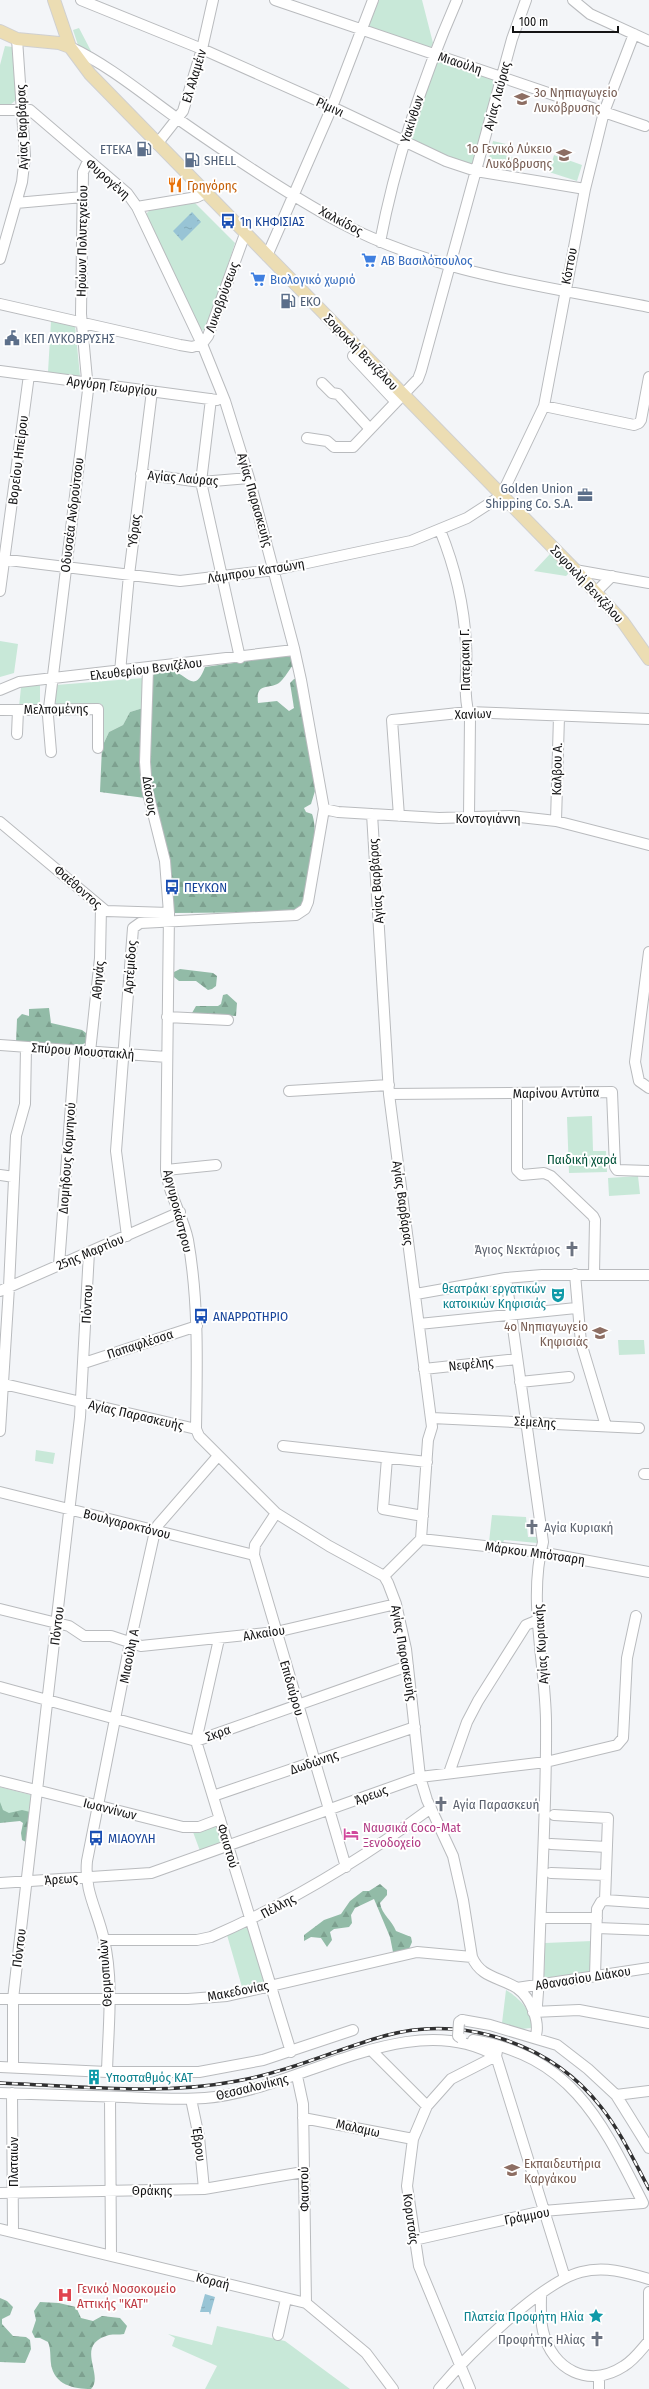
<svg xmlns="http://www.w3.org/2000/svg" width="649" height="2389" viewBox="0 0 649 2389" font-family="'Fira Sans Condensed',sans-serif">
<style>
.green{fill:#c8e8d8}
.forest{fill:url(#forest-firs)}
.water{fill:url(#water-ripples)}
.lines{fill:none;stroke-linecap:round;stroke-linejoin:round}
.minor-casing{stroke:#b9bbbe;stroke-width:12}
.major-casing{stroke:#d0d0d0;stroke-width:14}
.minor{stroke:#fff;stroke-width:10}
.major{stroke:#ecddb3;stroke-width:12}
.rail-casing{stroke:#303031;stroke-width:3.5}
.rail{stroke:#fff;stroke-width:2;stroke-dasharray:6;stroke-linecap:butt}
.minor-bridge-casing{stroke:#b9bbbe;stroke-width:12;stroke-linecap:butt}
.minor-bridge{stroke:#fff;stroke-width:10}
.labels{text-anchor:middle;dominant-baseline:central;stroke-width:4;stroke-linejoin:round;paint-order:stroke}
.street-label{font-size:13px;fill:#141415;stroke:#fff}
.education-label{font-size:13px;fill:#785e54;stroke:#fff;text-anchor:start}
.service-label{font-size:13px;fill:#4e5e75;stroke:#fff;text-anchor:start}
.food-label{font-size:13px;fill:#c56008;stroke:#fff;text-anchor:start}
.transit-label{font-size:13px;fill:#164399;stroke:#fff;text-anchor:start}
.shop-label{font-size:13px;fill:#366cbe;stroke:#fff;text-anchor:start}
.park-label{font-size:13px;fill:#005238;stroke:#fff}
.worship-label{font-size:13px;fill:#5b616d;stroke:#fff;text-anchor:end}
.culture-label{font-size:13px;fill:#0d838f;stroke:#fff;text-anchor:end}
.hotel-label{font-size:13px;fill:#b23c85;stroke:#fff;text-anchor:start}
.health-label{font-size:13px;fill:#be3a42;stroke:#fff;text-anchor:start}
</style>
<defs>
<pattern id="forest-firs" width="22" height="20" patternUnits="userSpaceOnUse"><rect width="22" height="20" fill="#92bba7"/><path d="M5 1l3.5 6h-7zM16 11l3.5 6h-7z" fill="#7da08f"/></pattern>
<pattern id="water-ripples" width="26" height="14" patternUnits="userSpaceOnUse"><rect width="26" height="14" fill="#98c4d5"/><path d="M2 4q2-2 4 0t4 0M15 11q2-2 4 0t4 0" fill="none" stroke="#82a8b6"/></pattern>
</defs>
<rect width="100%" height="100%" fill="#f3f5f8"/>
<path class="green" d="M 379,0 L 422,0 L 433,43 L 430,50 L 368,28 Z
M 79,28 L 91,51 L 90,52 L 78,45 L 73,30 Z
M 5,46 L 12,47 L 16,100 L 10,105 L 0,105 L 0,65 Z
M 435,57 L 499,79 L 475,166 L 407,140 Z
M 493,141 L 506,144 L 504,155 L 524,160 L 521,171 L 488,163 Z
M 554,155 L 582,165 L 577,181 L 549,172 Z
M 195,203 L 235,243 L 207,329 L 201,331 L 146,214 L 150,210 Z
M 51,321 L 75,326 L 80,376 L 48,372 Z
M 550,554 L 569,573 L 566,576 L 534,571 Z
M 0,641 L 18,644 L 14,673 L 0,677 Z
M 143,678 L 143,708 L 130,712 L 123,725 L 109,732 L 102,747 L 102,704 L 52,706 L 56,685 Z
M 40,685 L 40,708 L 19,707 L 21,687 Z
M 592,1116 L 593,1151 L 606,1151 L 607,1172 L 569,1173 L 567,1117 Z
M 638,1176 L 640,1194 L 609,1196 L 608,1178 Z
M 618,1340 L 644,1340 L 645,1354 L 619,1355 Z
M 36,1450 L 55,1453 L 53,1464 L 35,1461 Z
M 492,1515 L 526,1517 L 528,1537 L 539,1537 L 537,1543 L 504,1540 L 503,1543 L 489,1542 Z
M 0,1787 L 31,1795 L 29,1815 L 0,1820 Z
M 217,1826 L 222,1843 L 200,1851 L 193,1832 Z
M 248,1926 L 266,1983 L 242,1987 L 227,1935 Z
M 592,1941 L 591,1972 L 544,1978 L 545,1943 Z
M 506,1990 C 517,1996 536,2014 531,2028 L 522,2029 L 502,2023 Z
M 217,2326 L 285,2341 L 350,2389 L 205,2389 L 217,2366 L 172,2346 L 175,2338 L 168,2334 L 212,2345 Z"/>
<path class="forest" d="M 288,655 L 292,657 L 294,664 C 289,669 287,675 282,680 C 273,692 255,679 258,703 L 277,701 L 289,711 L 294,708 L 290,683 L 294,679 L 298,679 L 315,791 L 311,804 L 304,808 L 306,812 L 312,814 C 319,831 313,889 302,904 C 299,907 295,910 291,912 L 172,913 L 172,884 L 149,782 L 150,674 C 157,673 167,670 173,671 C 186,674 195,695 205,667 Z
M 143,708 L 145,798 L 100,792 L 102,747 L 109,732 L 123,725 L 130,712 Z
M 180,969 L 213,973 L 217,976 L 216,986 L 212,989 L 208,990 L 196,981 L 179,981 L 174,977 L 174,972 Z
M 227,994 L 237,1003 L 236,1016 L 192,1013 L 196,1006 L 218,1006 L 221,1004 L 223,995 Z
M 49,1008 L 51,1023 L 82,1030 L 90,1036 L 90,1041 L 76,1047 L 16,1043 L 17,1019 L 22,1014 L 29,1016 L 29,1009 Z
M 0,1802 L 3,1810 L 9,1813 L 22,1810 L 30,1812 L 29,1839 L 26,1842 L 22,1840 L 21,1833 L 23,1823 L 20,1821 L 0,1823 Z
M 380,1884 L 387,1890 L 387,1895 L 380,1903 C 382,1915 392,1920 396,1931 L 411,1937 L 412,1942 L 409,1949 L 397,1954 L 393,1952 L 390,1937 L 374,1899 L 355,1908 L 351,1915 L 352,1923 L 349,1927 L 334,1929 L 330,1932 L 332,1940 L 327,1947 L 321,1938 L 311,1937 L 304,1941 L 304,1935 L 324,1920 L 341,1914 L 350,1901 L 363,1891 L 369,1891 Z
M 0,2298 L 7,2301 L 13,2307 L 10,2315 L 2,2319 L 2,2324 L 13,2336 L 26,2337 L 30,2340 L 31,2349 L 25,2363 L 0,2362 Z
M 40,2302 L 59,2303 L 76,2307 L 81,2318 L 93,2321 L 102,2316 L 120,2318 L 127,2326 L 124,2334 C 119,2335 114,2334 109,2335 C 73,2345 105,2375 91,2389 C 74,2389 54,2385 51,2364 C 50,2356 51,2349 48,2342 L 40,2338 L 35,2338 L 32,2332 L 36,2320 L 34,2311 Z"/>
<path class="water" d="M 192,212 L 201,222 L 182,241 L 173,231 Z
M 205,2294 L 215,2297 L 210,2315 L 209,2312 L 200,2312 Z"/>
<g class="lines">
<g class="minor-casing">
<path id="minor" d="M 81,0 L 202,49 L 332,107 L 446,161 L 476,171 L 585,189
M 275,0 L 645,126
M 573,0 L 590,14 L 649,41
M 70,47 C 110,66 143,94 178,119 C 228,154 287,194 341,223 C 437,274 545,286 649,307
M 0,110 L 30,110 L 127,193 L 137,207 L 202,344 L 225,401 L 249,478 L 294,648 L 301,680 L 324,809 L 308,902 L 305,909 L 296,915 L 140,923 L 133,928 L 116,1151 L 127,1236
M 157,144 L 183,111 L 202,49 L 213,0
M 16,203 L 83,197
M 137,207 L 197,197 L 205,193
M 380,242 C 396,158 423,78 457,0
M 267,256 L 332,107 L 373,0
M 0,259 L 22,182 L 25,156 L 17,39
M 0,304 L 180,345 L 192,347 L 202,344 L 208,336 L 245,234
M 353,356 L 396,402
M 0,371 L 217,400
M 322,383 L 332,393 L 338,394 L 370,429
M 211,399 L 201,482 L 240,658
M 544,406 L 634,425 L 639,423 L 641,420 L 649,377
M 307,438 L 327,441 L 334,447 L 353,447 L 418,379 L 421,371 L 512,39 L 526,0
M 141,474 L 201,482 L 249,478
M 440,530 C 455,567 464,604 466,644 C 468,669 462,694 470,718 L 469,817
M 0,559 L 180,581 L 274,570 L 411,541 L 467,518 L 501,496 L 544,406 L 585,189 L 604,112 L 634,34
M 575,570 L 649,583
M 0,591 L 29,375
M 596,592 L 612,576
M 148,669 L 145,762 L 147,789 L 165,861 L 169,913 L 166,1170 C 168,1194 183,1215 188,1240 C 199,1302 197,1366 196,1429 L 199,1436 L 276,1513 L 329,1546 L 384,1576 L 388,1583 L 396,1604 L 406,1649 L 420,1777 L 427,1800 L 453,1856 L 463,1900 L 472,1957 C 481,1978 500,1977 517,1988 C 531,1998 541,2023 535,2038
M 120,672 L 129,575 L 152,391
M 0,690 L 19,682 L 294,650
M 0,710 L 98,709 L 98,748
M 17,734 L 18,710
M 51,752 L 48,716 L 88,390 L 81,314 L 83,172 L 88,161
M 324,809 L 338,812 L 439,818 L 511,816 L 556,821 L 649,845
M 372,814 L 389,1094 L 432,1427 L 428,1440 L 421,1539 L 384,1576
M 399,816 L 392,720 L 468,712 L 649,719
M 556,821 L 559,716
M 0,822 L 106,911 L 169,913
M 649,952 L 635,1062 L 639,1081 L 649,1088
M 167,1017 L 228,1020
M 0,1045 L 167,1057
M 90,1052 L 100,958 L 101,907
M 289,1091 L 389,1085
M 389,1094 L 612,1092 L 615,1167 L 617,1170 L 649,1171
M 517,1094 L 517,1170 L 522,1175 L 544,1173 L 551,1176 L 593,1216 L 595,1220 L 594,1274
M 166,1170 L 216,1165
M 0,1175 L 14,1177
M 59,1265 L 75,1051
M 575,1274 L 581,1343 L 606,1426
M 506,1278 L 543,1542 C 528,1599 545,1662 546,1720 C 547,1810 540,1901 538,1992 L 537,2005 L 533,2012
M 0,1291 L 180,1212
M 416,1294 L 506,1278 L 542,1275 L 649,1275
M 419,1324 L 576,1308
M 84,1363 L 197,1326
M 424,1369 L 517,1359
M 520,1382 L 569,1377
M 0,1383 L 196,1429
M 432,1418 L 639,1428
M 0,1431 L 9,1287 L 16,1136 L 25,1104 L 26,1047
M 283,1446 L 427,1462
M 387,1458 L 383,1509 L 423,1516
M 644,1474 L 649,1474
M 0,1492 L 254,1555
M 276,1513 L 255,1545 L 254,1555 L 346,1867
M 421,1539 L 540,1552 L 649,1572
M 0,1609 L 69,1626 L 84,1636 L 111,1636 L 141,1646 L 276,1632 L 396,1604
M 219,1639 L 196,1741 L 291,2052
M 0,1687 L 196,1741 L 408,1666
M 449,1773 L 467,1722 L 478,1701 L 526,1625 L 538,1620
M 0,1781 L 183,1827 L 199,1827 L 220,1819
M 213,1796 L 415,1727
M 554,1815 L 608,1818 L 605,1900 L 601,1902 L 597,1909 L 595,1976
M 551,1844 L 607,1847
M 551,1873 L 606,1875
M 0,1883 L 151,1873 L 420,1777 L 546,1762 L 617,1745 L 623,1738 L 627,1658 L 636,1616
M 605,1900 L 649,1903
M 545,1918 L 597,1918
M 597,1928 L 649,1930
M 104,1940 L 197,1940 L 211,1937 C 290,1903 362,1859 431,1808
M 517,1988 L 649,1968
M 0,1999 L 188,1999 L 227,1996 L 417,1952 L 472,1957
M 533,2012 L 579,2010 L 649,2023
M 462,2020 L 490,2025 L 557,2045 L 588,2069 L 616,2095 L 649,2148
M 371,2050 L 427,2106
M 497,2051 L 496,2056 L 565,2278
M 0,2067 L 107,2072 L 199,2072 L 263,2060 L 353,2030
M 13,2067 L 13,1999 L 80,1417 L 89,1252
M 107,2072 C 108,2029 114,1982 104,1940 C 98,1911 84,1892 87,1861 L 130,1643 L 155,1531 L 158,1525 L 218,1456
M 297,2076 L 303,2104 L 306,2303
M 0,2093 C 41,2094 83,2096 124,2097 C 151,2098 178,2100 205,2098 C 297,2091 409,2005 496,2056
M 12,2093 L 13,2232
M 616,2095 L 649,2091
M 110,2097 L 111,2256
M 191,2099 L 199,2137 L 204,2189
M 303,2118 L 413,2139
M 0,2193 L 204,2189 L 303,2172
M 0,2229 L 306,2303 L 366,2353 L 393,2389
M 414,2240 L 543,2211 L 643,2203 C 602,2122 572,2056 473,2040
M 649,2292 L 649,2344
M 541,2294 C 541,2306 540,2319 543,2331 C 552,2370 589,2389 624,2366 C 634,2360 641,2350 648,2342
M 278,2335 L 286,2299
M 599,2376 L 599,2389
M 439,2389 C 466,2357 541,2282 581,2272 C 604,2266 626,2272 649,2279
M 470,2389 L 419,2266 L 407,2186 L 413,2139 L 427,2106 L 451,2079 L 496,2056"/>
</g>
<g class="major-casing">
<path id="major" d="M 54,0 L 70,47 L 90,74 L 575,570 L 623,622 L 649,659
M 0,31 L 17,39 L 59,43 L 70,47"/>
</g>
<use href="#minor" class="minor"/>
<use href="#major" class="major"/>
<g class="rail-casing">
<path id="rail" d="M 0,2083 C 78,2086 160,2096 237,2081 C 288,2072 335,2050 384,2036 C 463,2014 551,2043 601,2107 C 621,2132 634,2161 649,2189"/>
</g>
<use href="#rail" class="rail"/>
<g class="minor-bridge-casing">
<path id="minor-bridge" d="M 461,2038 L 458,2036 L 459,2022 L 462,2020"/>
</g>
<use href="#minor-bridge" class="minor-bridge"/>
</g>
<defs>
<g id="school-bare" transform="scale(1.2)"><path d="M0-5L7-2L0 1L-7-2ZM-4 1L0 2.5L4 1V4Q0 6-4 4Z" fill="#8d6e63" stroke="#fff" stroke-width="2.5" paint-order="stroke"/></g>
<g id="fuel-bare" transform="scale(1.2)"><path d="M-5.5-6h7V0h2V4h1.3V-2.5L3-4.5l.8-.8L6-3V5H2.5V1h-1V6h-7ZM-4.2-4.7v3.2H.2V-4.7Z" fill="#5c6f8a" stroke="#fff" stroke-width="2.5" paint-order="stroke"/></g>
<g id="restaurant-bare" transform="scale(1.2)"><path d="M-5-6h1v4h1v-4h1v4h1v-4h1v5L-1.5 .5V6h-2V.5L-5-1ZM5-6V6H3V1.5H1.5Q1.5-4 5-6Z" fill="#e8710a" stroke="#fff" stroke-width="2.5" paint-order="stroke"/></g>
<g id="bus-bare" transform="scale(1.2)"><path d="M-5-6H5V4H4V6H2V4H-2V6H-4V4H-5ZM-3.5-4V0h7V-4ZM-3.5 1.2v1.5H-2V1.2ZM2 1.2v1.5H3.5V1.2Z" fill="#1a4fb4" stroke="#fff" stroke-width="2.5" paint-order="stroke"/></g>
<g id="supermarket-bare" transform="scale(1.2)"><path d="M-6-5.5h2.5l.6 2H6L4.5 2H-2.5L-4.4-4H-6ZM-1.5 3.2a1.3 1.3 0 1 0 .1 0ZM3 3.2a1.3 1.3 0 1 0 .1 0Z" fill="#3f7fe0" stroke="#fff" stroke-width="2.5" paint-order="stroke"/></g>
<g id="civic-bare" transform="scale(1.2)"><path d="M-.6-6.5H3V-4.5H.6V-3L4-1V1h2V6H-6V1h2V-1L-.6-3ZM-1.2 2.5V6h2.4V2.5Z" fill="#5c6f8a" stroke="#fff" stroke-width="2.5" paint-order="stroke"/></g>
<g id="office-bare" transform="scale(1.2)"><path d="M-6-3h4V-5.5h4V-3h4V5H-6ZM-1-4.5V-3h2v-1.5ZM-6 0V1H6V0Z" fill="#5c6f8a" stroke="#fff" stroke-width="2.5" paint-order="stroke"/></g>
<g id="church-bare" transform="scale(1.2)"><path d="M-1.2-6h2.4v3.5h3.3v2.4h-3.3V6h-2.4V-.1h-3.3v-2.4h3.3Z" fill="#6b7280" stroke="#fff" stroke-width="2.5" paint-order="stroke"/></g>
<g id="theatre-bare" transform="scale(1.2)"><path d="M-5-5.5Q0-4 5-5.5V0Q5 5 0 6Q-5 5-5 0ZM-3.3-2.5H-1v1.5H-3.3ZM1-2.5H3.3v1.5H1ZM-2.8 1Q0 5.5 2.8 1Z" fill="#0f9aa8" stroke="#fff" stroke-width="2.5" paint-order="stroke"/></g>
<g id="hotel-bare" transform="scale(1.2)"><path d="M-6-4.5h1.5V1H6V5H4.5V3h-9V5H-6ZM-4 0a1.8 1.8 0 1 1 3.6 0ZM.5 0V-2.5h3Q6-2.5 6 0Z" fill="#d1479c" stroke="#fff" stroke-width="2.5" paint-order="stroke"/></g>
<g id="building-bare" transform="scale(1.2)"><path d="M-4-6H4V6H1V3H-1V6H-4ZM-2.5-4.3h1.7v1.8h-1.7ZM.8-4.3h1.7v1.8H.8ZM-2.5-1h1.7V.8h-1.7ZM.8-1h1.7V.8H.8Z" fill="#0f9aa8" stroke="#fff" stroke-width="2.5" paint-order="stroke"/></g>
<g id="hospital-bare" transform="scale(1.2)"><path d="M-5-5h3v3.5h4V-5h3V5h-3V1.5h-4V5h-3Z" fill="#e0444e" stroke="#fff" stroke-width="2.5" paint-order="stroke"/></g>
<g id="sight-bare" transform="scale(1.2)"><path d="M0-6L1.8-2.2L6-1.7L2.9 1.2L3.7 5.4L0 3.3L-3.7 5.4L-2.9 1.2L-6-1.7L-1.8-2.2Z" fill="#0f9aa8" stroke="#fff" stroke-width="2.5" paint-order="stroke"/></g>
</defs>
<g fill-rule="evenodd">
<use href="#school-bare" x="522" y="99"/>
<use href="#fuel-bare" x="144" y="149"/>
<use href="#school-bare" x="564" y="155"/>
<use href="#fuel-bare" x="192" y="160"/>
<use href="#restaurant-bare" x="175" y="185"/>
<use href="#bus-bare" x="228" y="221"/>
<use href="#supermarket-bare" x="369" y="260"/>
<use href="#supermarket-bare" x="258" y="279"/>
<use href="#fuel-bare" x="288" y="301"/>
<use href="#civic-bare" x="12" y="338"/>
<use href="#office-bare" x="585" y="495"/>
<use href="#bus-bare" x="172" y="887"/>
<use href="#church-bare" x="572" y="1249"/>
<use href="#theatre-bare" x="558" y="1295"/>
<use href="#bus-bare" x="201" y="1316"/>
<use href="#school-bare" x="600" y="1333"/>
<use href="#church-bare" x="532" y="1527"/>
<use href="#church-bare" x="441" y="1804"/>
<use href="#hotel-bare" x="351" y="1834"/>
<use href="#bus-bare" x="96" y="1838"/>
<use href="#building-bare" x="94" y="2077"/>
<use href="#school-bare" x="512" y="2170"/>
<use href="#hospital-bare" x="65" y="2295"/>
<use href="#sight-bare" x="596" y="2316"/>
<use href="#church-bare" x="597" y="2339"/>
</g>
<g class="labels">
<g class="street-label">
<text transform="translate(460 63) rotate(18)">Μιαούλη</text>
<text transform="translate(194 76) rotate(-73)">Ελ Αλαμέιν</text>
<text transform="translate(497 96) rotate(-75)">Αγίας Λαύρας</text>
<text transform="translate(330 107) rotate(25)">Ρίμινι</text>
<text transform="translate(412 119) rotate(-72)">Υακίνθων</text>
<text transform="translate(22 127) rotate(-92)">Αγίας Βαρβάρας</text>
<text transform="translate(108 179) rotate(41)">Φυρογένη</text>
<text transform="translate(341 221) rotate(28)">Χαλκίδος</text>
<text transform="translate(82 241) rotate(-89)">Ηρώων Πολυτεχνείου</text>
<text transform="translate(569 266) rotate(-79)">Κόττου</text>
<text transform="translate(222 297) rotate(-70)">Λυκοβρύσεως</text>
<text transform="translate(361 352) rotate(46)">Σοφοκλή Βενιζέλου</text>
<text transform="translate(112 386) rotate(7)">Αργύρη Γεωργίου</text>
<text transform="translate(18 460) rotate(-83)">Βορείου Ηπείρου</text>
<text transform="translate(183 478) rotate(5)">Αγίας Λαύρας</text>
<text transform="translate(255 500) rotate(74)">Αγίας Παρασκευής</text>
<text transform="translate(72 515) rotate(-83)">Οδυσσέα Ανδρούτσου</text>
<text transform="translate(134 531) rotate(-83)">Ύδρας</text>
<text transform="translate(256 571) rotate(-9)">Λάμπρου Κατσώνη</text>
<text transform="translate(587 584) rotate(47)">Σοφοκλή Βενιζέλου</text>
<text transform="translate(465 660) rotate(-91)">Πατερακη Γ.</text>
<text transform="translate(146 669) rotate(-7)">Ελευθερίου Βενιζέλου</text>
<text transform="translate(56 709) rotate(-1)">Μελπομένης</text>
<text transform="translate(473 714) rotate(-2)">Χανίων</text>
<text transform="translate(557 769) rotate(-89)">Καλβου Α.</text>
<text transform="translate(150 796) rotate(81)">Δάσους</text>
<text x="488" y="818">Κοντογιάννη</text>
<text transform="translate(376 881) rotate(-94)">Αγίας Βαρβάρας</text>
<text transform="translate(78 887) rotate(41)">Φαέθοντος</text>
<text transform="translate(130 967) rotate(-86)">Αρτέμιδος</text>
<text transform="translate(98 980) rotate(-85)">Αθηνάς</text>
<text transform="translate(83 1051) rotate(4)">Σπύρου Μουστακλή</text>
<text transform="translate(556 1093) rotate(-1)">Μαρίνου Αντύπα</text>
<text transform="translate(67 1158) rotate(-86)">Διομήδους Κομνηνού</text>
<text transform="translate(403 1203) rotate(82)">Αγίας Βαρβάρας</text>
<text transform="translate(178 1211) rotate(76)">Αργυροκάστρου</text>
<text transform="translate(90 1252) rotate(-23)">25ης Μαρτίου</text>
<text transform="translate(87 1304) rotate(-87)">Πόντου</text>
<text transform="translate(140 1344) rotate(-18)">Παπαφλέσσα</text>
<text transform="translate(471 1364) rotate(-6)">Νεφέλης</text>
<text transform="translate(136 1415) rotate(13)">Αγίας Παρασκευής</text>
<text transform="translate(535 1422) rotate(3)">Σέμελης</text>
<text transform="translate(127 1524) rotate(14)">Βουλγαροκτόνου</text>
<text transform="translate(535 1553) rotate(8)">Μάρκου Μπότσαρη</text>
<text transform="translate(57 1626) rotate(-83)">Πόντου</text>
<text transform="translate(264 1633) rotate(-9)">Αλκαίου</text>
<text transform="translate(541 1644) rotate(-94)">Αγίας Κυριακής</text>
<text transform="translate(404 1653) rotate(80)">Αγίας Παρασκευής</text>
<text transform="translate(129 1656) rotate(-79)">Μιαούλη Α</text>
<text transform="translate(292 1688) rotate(74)">Επιδαύρου</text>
<text transform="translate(218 1733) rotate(-20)">Σκρα</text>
<text transform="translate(314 1762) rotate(-19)">Δωδώνης</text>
<text transform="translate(371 1795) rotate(-20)">Άρεως</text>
<text transform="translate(110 1809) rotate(14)">Ιωαννίνων</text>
<text transform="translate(228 1846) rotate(73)">Φαιστού</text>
<text transform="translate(61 1879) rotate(-4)">Άρεως</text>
<text transform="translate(278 1906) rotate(-28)">Πέλλης</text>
<text transform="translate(19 1948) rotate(-83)">Πόντου</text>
<text transform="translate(105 1973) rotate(-94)">Θερμοπυλών</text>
<text transform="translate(583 1978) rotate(-9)">Αθανασίου Διάκου</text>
<text transform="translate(238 1991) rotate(-11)">Μακεδονίας</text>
<text transform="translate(252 2087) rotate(-14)">Θεσσαλονίκης</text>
<text transform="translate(358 2128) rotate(12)">Μαλαμω</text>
<text transform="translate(199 2144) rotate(82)">Έβρου</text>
<text transform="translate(13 2162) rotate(-90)">Πλαταιών</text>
<text transform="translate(304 2189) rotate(-91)">Φαιστού</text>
<text x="152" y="2190">Θράκης</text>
<text transform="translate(527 2216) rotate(-11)">Γράμμου</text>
<text transform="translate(411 2219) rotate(82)">Κορυτσάς</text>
<text transform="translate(213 2281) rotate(14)">Κοραή</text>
</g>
<g class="education-label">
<text x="534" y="92">3ο Νηπιαγωγείο<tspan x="534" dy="15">Λυκόβρυσης</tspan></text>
<text x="552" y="148" text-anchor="end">1ο Γενικό Λύκειο<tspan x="552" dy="15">Λυκόβρυσης</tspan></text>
<text x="588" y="1326" text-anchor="end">4ο Νηπιαγωγείο<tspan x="588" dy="15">Κηφισιάς</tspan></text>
<text x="524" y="2163">Εκπαιδευτήρια<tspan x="524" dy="15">Καργάκου</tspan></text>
</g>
<g class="service-label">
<text x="132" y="149" text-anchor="end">ΕΤΕΚΑ</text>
<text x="204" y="160">SHELL</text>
<text x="300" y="301">EKO</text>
<text x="24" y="338">ΚΕΠ ΛΥΚΟΒΡΥΣΗΣ</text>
<text x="573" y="488" text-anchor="end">Golden Union<tspan x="573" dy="15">Shipping Co. S.A.</tspan></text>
</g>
<g class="food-label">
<text x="187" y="185">Γρηγόρης</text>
</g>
<g class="transit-label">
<text x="240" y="221">1η ΚΗΦΙΣΙΑΣ</text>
<text x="184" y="887">ΠΕΥΚΩΝ</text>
<text x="213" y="1316">ΑΝΑΡΡΩΤΗΡΙΟ</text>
<text x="108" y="1838">ΜΙΑΟΥΛΗ</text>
</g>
<g class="shop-label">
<text x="381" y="260">ΑΒ Βασιλόπουλος</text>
<text x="270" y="279">Βιολογικό χωριό</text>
</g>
<g class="park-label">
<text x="582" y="1159">Παιδική χαρά</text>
</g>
<g class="worship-label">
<text x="560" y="1249">Άγιος Νεκτάριος</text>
<text x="544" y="1527" text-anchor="start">Αγία Κυριακή</text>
<text x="453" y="1804" text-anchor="start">Αγία Παρασκευή</text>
<text x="585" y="2339">Προφήτης Ηλίας</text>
</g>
<g class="culture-label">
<text x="546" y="1288">θεατράκι εργατικών<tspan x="546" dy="15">κατοικιών Κηφισιάς</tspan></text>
<text x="106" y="2077" text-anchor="start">Υποσταθμός ΚΑΤ</text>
<text x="584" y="2316">Πλατεία Προφήτη Ηλία</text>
</g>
<g class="hotel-label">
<text x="363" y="1827">Ναυσικά Coco-Mat<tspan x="363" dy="15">Ξενοδοχείο</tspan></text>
</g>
<g class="health-label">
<text x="77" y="2288">Γενικό Νοσοκομείο<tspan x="77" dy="15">Αττικής "ΚΑΤ"</tspan></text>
</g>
</g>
<path d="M513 26v6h105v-6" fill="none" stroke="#141415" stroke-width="2"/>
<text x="519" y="26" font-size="12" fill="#141415" stroke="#ffffff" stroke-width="3" paint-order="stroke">100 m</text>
</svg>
